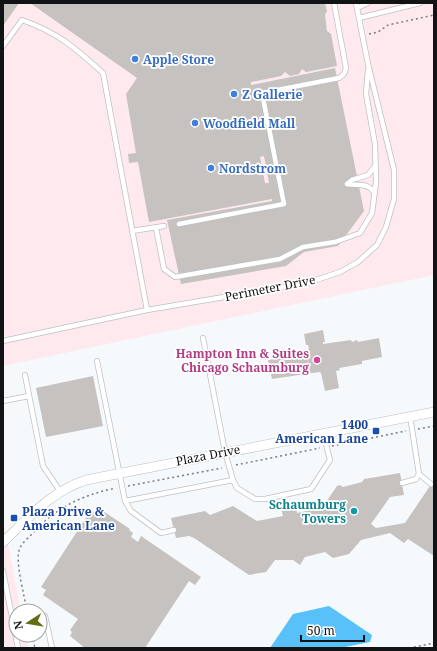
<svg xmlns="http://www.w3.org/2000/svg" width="437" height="651" viewBox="0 0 437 651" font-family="'Noto Serif',serif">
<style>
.commercial{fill:#fee9ee}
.water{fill:#58c1fa}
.building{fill:#c5c2c0;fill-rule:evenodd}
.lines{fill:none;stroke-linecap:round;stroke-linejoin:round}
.service-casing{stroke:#bec0c3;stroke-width:6}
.minor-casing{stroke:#bec0c3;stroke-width:10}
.path{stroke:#7a7c7e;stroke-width:1.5;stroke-dasharray:2 3;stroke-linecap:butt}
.service{stroke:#fff;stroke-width:4.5}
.minor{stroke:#fff;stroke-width:9}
.shop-dot{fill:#3f7fe0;stroke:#fff;stroke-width:1.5}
.hotel-dot{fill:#d1479c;stroke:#fff;stroke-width:1.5}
.transit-dot{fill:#1a4fb4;stroke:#fff;stroke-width:1.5}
.culture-dot{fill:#0f9aa8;stroke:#fff;stroke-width:1.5}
.labels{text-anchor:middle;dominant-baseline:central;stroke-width:3.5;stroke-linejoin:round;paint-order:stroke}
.shop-label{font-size:12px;font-weight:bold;fill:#366cbe;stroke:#fff;text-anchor:start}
.street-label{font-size:12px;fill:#121314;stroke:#fff}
.hotel-label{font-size:12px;font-weight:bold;fill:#b23c85;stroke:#fff;text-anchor:end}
.transit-label{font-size:12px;font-weight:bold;fill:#164399;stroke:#fff;text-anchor:end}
.culture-label{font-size:12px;font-weight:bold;fill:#0d838f;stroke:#fff;text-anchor:end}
</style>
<rect width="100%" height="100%" fill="#f6f9fc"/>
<path class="commercial" d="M 3,3 L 434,3 L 434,275 L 3,366 Z
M 3,519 L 21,611 L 16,611 L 16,635 L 26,635 L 29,648 L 3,648 Z"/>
<path class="water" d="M 329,606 L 372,635 L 370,642 L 340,648 L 270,648 L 293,614 Z"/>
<path class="building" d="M 3,3 L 19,3 L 3,26 Z
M 30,3 L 325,3 L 327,11 L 325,15 L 327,31 L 331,34 L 337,66 L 306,72 L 302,69 L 299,74 L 290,76 L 285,72 L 281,76 L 251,82 L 251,85 L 335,68 L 364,211 L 338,246 L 304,252 L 286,266 L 181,284 L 167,220 L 272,201 L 272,199 L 149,222 L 138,162 L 129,163 L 128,154 L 136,153 L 126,94 L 137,78 ZM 264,156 L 269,183 L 265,183 L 260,157 Z
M 323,330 L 325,342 L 323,342 L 323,344 L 351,340 L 352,342 L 357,340 L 358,342 L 379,338 L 382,357 L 362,361 L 362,364 L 339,368 L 340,370 L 336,371 L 339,388 L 325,391 L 321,373 L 319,372 L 272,379 L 268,360 L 290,356 L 289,354 L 309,349 L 308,345 L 306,345 L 304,334 Z
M 93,376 L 103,426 L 46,437 L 36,388 Z
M 400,473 L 404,495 L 390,497 L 371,524 L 376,528 L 405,523 L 434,480 L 434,556 L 408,539 L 404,543 L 390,533 L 361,540 L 349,554 L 333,558 L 325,552 L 305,557 L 300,565 L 293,560 L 275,560 L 266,572 L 249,575 L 194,538 L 189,536 L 176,538 L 171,518 L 205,511 L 210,515 L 233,506 L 257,521 L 283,516 L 280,504 L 295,501 L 297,513 L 322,508 L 337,486 L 340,485 L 343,487 L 362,482 L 364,479 Z
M 100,509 L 130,529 L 129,530 L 133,533 L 131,537 L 138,542 L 141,536 L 201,577 L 195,585 L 189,581 L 145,648 L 85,648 L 70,636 L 72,632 L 70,630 L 78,619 L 43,595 L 46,590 L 41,587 L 91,510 L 97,514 Z"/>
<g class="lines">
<g class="service-casing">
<path id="service" d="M 357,8 L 368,3
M 359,18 L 420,3
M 3,46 L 22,20 C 59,33 75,48 103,73 L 147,310
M 347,184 L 352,180 L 368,175 L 376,165
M 347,184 C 359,186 367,182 375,193
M 179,224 L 284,204 L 262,93 L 339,78 L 344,74 L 346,68 L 334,3
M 156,228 L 164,269 L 175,277 L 280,259 L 303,247 L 335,242 L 360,233 L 372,213 L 376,182 L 375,144 L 366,94 L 368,70
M 132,231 L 164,226
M 203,338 L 225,452 L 233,480 L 237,488 L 255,499 L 265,499 L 311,489 L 330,460 L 323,433
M 3,341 L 147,310 L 307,283 L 340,272 L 358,262 L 377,245 L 386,227 L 394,199 L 394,170 L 368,64 L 356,3
M 97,361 L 125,501 L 233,480
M 25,375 L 43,466 L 60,491
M 3,401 L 29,396
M 419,474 L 431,484
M 402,483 L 416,479 L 419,474 L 410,416
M 125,501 L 131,511 L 161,533 L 174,530
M 3,571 L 18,648
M 40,617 L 45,616 L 52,648"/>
</g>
<g class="minor-casing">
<path id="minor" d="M 3,542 C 30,517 50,492 86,480 L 434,412"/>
</g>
<path class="path" d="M 369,34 L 378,32 L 388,25 L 434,15
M 418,429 L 434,426
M 332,446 L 406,431
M 236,465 L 320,448
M 128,486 L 222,468
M 27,611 C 25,598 14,559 20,548 C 22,543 28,538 32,534 C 55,508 82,495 116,488
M 32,635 L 35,648
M 409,648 L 434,643"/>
<use href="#service" class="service"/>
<use href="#minor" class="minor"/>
</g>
<g class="shop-dot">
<circle cx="135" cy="59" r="4"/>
<circle cx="234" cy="94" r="4"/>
<circle cx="195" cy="123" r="4"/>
<circle cx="211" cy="168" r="4"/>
</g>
<circle class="hotel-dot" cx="317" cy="360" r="4"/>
<g class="transit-dot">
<rect x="372" y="427" width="8" height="8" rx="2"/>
<rect x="10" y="514" width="8" height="8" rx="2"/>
</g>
<circle class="culture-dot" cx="354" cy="511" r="4"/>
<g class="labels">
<g class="shop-label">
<text x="143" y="59">Apple Store</text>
<text x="242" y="94">Z Gallerie</text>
<text x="203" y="123">Woodfield Mall</text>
<text x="219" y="168">Nordstrom</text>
</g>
<g class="street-label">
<text transform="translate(270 288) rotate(-11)">Perimeter Drive</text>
<text transform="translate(208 455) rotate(-11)">Plaza Drive</text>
</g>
<g class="hotel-label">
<text x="309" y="353">Hampton Inn &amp; Suites<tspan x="309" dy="14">Chicago Schaumburg</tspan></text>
</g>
<g class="transit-label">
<text x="368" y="424">1400<tspan x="368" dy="14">American Lane</tspan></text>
<text x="22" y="511" text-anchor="start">Plaza Drive &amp;<tspan x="22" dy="14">American Lane</tspan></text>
</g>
<g class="culture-label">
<text x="346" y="504">Schaumburg<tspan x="346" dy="14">Towers</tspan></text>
</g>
</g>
<rect width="437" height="651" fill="none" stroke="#121314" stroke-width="8"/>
<g transform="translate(28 623) rotate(258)"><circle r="19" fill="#ffffff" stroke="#a0a1a1"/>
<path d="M0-3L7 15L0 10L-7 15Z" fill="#656d13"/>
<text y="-6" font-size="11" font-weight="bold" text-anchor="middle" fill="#121314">N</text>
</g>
<path d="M301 635v6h63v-6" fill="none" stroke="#121314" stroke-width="2"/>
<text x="307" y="635" font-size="12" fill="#121314" stroke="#ffffff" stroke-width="3" paint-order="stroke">50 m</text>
</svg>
